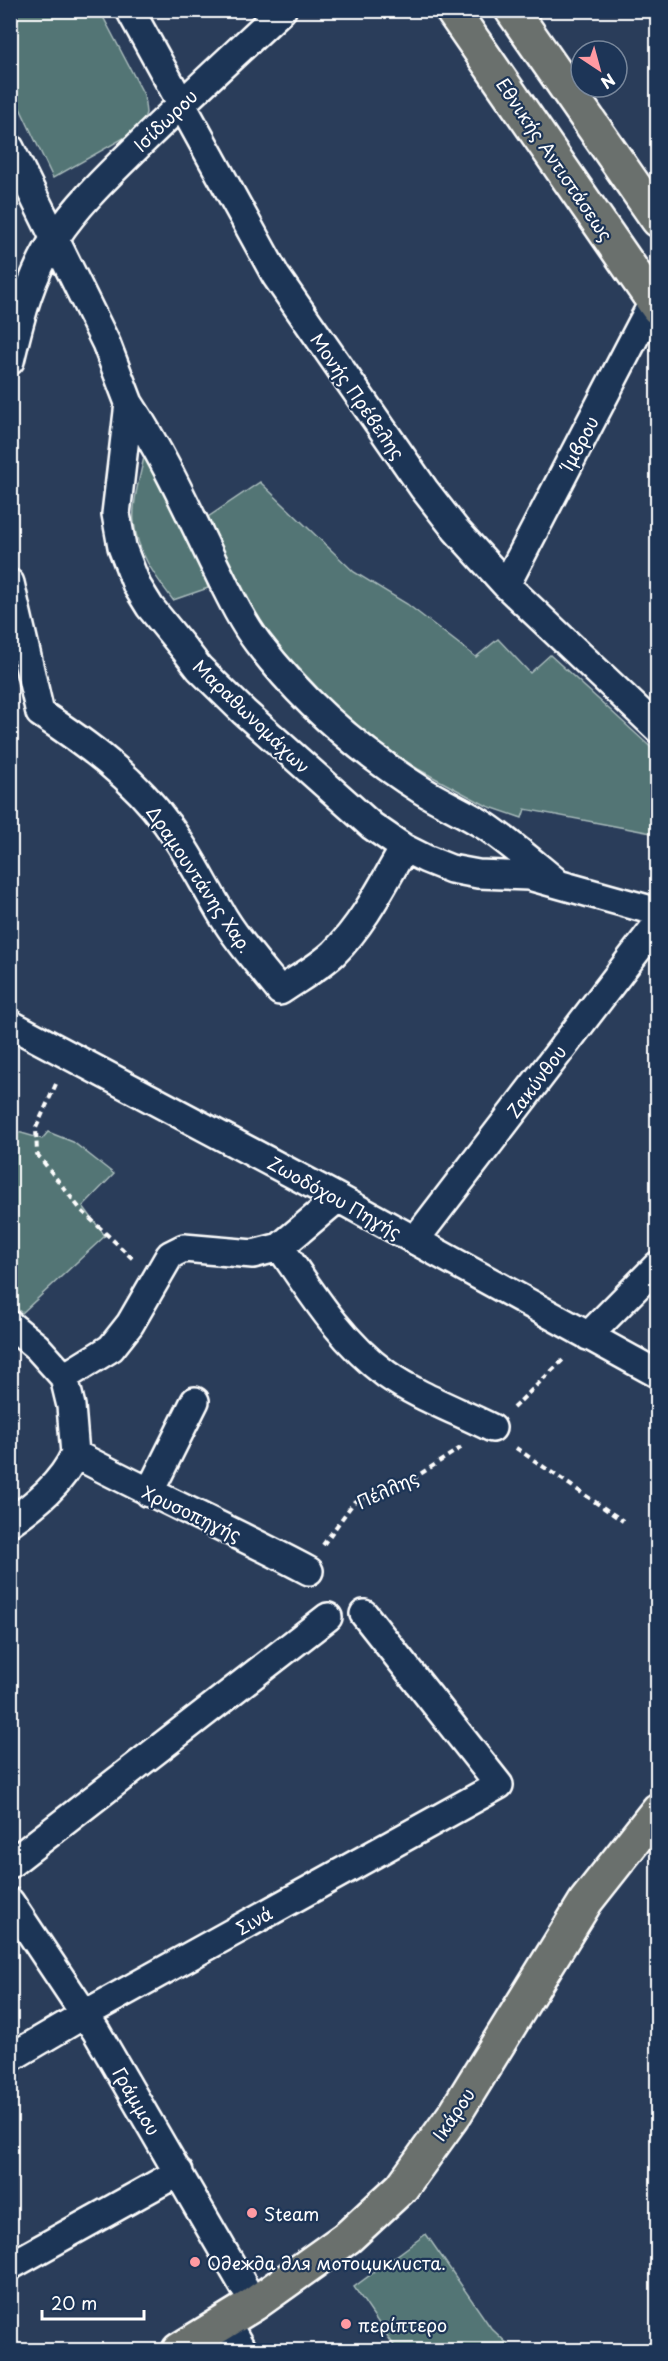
<svg xmlns="http://www.w3.org/2000/svg" width="668" height="2361" viewBox="0 0 668 2361" font-family="'Playpen Sans',sans-serif">
<style>
.green{fill:#527575;stroke:#a8baba;stroke-width:1.5}
.lines{fill:none;stroke-linecap:round;stroke-linejoin:round}
.street-casing{stroke:#fff;stroke-width:32}
.primary-casing{stroke:#fff;stroke-width:38}
.path{stroke:#fff;stroke-width:4;stroke-dasharray:6 4.5;stroke-linecap:butt}
.street{stroke:#1d3557;stroke-width:27}
.primary{stroke:#6a706d;stroke-width:33}
.poi-dot{fill:#ff9aa2;stroke:#1d3557;stroke-width:2}
.labels{text-anchor:middle;dominant-baseline:central;stroke-width:4.5;stroke-linejoin:round;paint-order:stroke}
.street-label{font-size:18px;fill:#fff;stroke:#1d3557}
.poi-label{font-size:18px;fill:#fff;stroke:#1d3557;text-anchor:start}
</style>
<rect width="100%" height="100%" fill="#2a3d5a"/>
<filter id="ink" filterUnits="userSpaceOnUse"><feTurbulence type="fractalNoise" baseFrequency=".0167" numOctaves="2"/><feDisplacementMap in="SourceGraphic" scale="12" xChannelSelector="R" yChannelSelector="G"/><feConvolveMatrix kernelMatrix="1 2 1 2 8 2 1 2 1" color-interpolation-filters="sRGB"/></filter>
<g filter="url(#ink)">
<path class="green" d="M 11,11 L 100,11 L 144,95 L 146,113 L 142,124 L 131,134 L 53,178 L 11,89 Z
M 144,457 L 149,457 L 203,569 L 208,588 L 173,600 C 155,576 137,552 134,522 C 132,502 140,477 144,457 Z
M 260,482 L 354,572 L 407,604 L 476,657 L 498,639 L 530,673 L 550,655 L 657,753 L 657,834 L 525,809 L 522,818 L 487,806 L 418,769 L 369,737 L 340,712 L 260,626 L 205,519 Z
M 11,1130 L 42,1139 L 48,1132 L 73,1142 L 114,1174 L 83,1206 L 105,1236 L 22,1313 L 11,1304 Z
M 426,2234 L 491,2328 L 514,2350 L 397,2350 L 354,2287 Z"/>
<g class="lines">
<g class="street-casing">
<path id="street" d="M 130,10 L 276,276 L 424,489 L 456,530 L 506,585 L 658,729
M 10,148 L 106,343 L 129,403 L 116,514 L 122,547 L 137,586 L 150,607 L 185,650 L 199,668 L 244,712 L 372,826 L 404,848 L 426,859 L 451,869 L 478,874 L 529,876 L 658,912
M 10,361 C 20,318 31,273 56,237 C 80,201 112,172 142,142 C 188,97 235,54 282,10
M 129,403 C 163,455 187,508 214,564 C 227,590 240,619 258,643 C 302,701 361,752 423,791 C 444,804 466,813 487,827 C 510,843 532,862 554,880
M 10,583 L 40,713 C 86,743 134,778 167,824 C 189,853 205,887 224,918 C 240,944 261,967 280,991 C 297,979 318,968 334,953 C 364,923 383,884 404,848
M 506,585 L 653,302
M 10,1024 L 338,1198 L 658,1374
M 415,1240 L 658,923
M 280,1247 L 338,1198
M 10,1325 L 37,1347 L 64,1377 L 71,1406 L 75,1454 C 152,1495 232,1530 309,1571
M 588,1336 L 658,1265
M 64,1377 L 111,1348 L 130,1324 L 170,1255 L 184,1248 L 253,1254 L 280,1247 C 311,1292 341,1341 386,1374 C 417,1396 458,1411 492,1428
M 149,1493 L 195,1401
M 10,1522 C 36,1504 62,1483 75,1454
M 10,1864 L 328,1617
M 10,1902 L 96,2031 L 254,2304
M 10,2058 L 85,2014 L 499,1785 L 364,1614
M 10,2266 L 179,2172
M 226,2322 L 242,2350"/>
</g>
<g class="primary-casing">
<path id="primary" d="M 452,10 L 658,308
M 512,10 L 658,220
M 179,2350 L 254,2304 L 348,2237 L 402,2187 L 456,2112 L 586,1901 L 658,1810"/>
</g>
<path class="path" d="M 56,1084 L 36,1128 L 37,1154 L 81,1210 L 133,1259
M 513,1408 L 566,1357
M 516,1448 L 623,1521
M 323,1545 L 354,1502 L 411,1480 L 462,1447"/>
<use href="#street" class="street"/>
<use href="#primary" class="primary"/>
</g>
</g>
<g class="poi-dot">
<circle cx="252" cy="2213" r="6"/>
<circle cx="195" cy="2262" r="6"/>
<circle cx="346" cy="2324" r="6"/>
</g>
<g class="labels">
<g class="street-label">
<text transform="translate(165 120) rotate(-44)">Ισίδωρου</text>
<text transform="translate(555 159) rotate(56)">Εθνικής Αντιστάσεως</text>
<text transform="translate(358 396) rotate(55)">Μονής Πρέβελης</text>
<text transform="translate(579 443) rotate(-62)">Ίμβρου</text>
<text transform="translate(252 716) rotate(44)">Μαραθωνομάχων</text>
<text transform="translate(200 879) rotate(56)">Δραμουντάνης Χαρ.</text>
<text transform="translate(536 1081) rotate(-53)">Ζακύνθου</text>
<text transform="translate(335 1197) rotate(29)">Ζωοδόχου Πηγής</text>
<text transform="translate(387 1489) rotate(-25)">Πέλλης</text>
<text transform="translate(192 1513) rotate(25)">Χρυσοπηγής</text>
<text transform="translate(254 1920) rotate(-29)">Σινά</text>
<text transform="translate(137 2101) rotate(60)">Γράμμου</text>
<text transform="translate(453 2114) rotate(-56)">Ικάρου</text>
</g>
<g class="poi-label">
<text x="264" y="2213">Steam</text>
<text x="207" y="2262">Одежда для мотоциклиста.</text>
<text x="358" y="2324">περίπτερο</text>
</g>
</g>
<rect width="668" height="2361" fill="none" stroke="#1d3557" stroke-width="36"/>
<rect x="18" y="18" width="632" height="2325" fill="none" stroke="#fff" stroke-width="2" filter="url(#ink)"/>
<g transform="translate(599 69) rotate(144)"><circle r="28" fill="#1d3557" stroke="#77869a" stroke-width="1.5"/>
<path d="M0-4.5L10 22L0 15L-10 22Z" fill="#ff9aa2"/>
<text y="-9" font-size="16" font-weight="bold" text-anchor="middle" fill="#ffffff">N</text>
</g>
<path d="M42 2310v9h102v-9" fill="none" stroke="#ffffff" stroke-width="3"/>
<text x="51" y="2310" font-size="18" fill="#ffffff" stroke="#1d3557" stroke-width="4.5" paint-order="stroke">20 m</text>
</svg>
